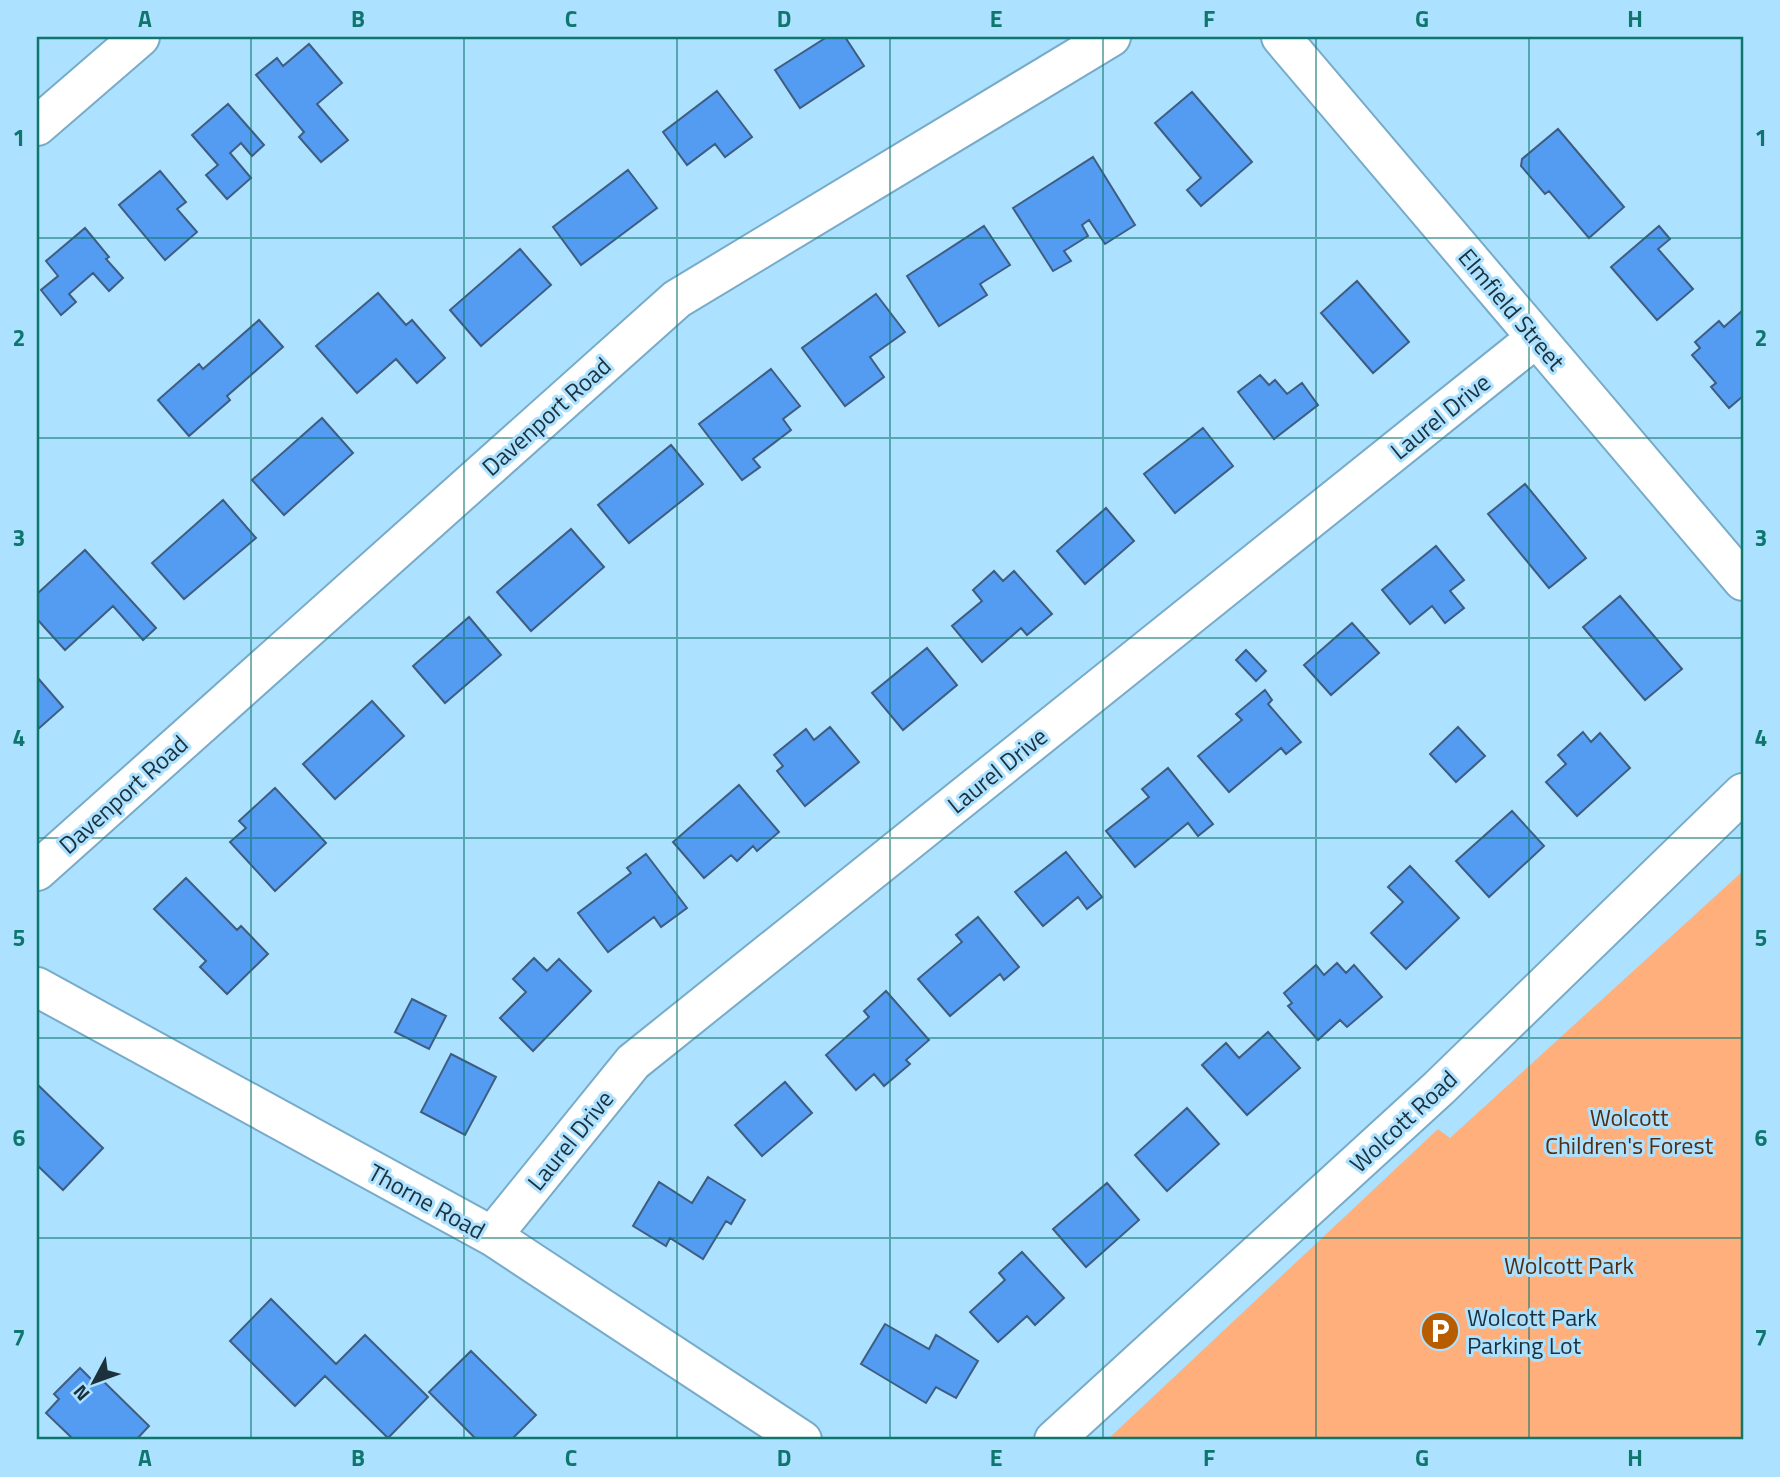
<svg xmlns="http://www.w3.org/2000/svg" width="1780" height="1477" viewBox="0 0 1780 1477" font-family="'Titillium Web',sans-serif">
<style>
.green{fill:#feaf7b}
.building{fill:#549cf2;stroke:#3f5d81;stroke-width:2}
.lines{fill:none;stroke-linecap:round;stroke-linejoin:round}
.minor-casing{stroke:#78abc8;stroke-width:42}
.minor{stroke:#fff;stroke-width:38}
.grid{fill:none;stroke:#0f766e;stroke-width:2;stroke-opacity:0.55}
.labels{text-anchor:middle;dominant-baseline:central;stroke-width:6;stroke-linejoin:round;paint-order:stroke}
.street-label{font-size:24px;fill:#1c313c;stroke:#ace1ff}
.park-label{font-size:24px;fill:#542d10;stroke:#ace1ff}
.poi-label{font-size:24px;fill:#1c313c;stroke:#ace1ff;text-anchor:start}
.neatline{fill:none;stroke:#0f766e;stroke-width:2.5}
.grid-label{font-size:23px;text-anchor:middle;font-weight:bold;fill:#0f766e}
</style>
<rect width="100%" height="100%" fill="#ace1ff"/>
<path class="green" d="M 1743,871 L 1743,1440 L 1107,1440 L 1438,1129 L 1450,1138 Z"/>
<path class="building" d="M 827,37 L 845,37 L 864,66 L 800,108 L 775,70 Z
M 309,44 L 342,83 L 317,104 L 348,140 L 321,162 L 299,137 L 304,132 L 256,75 L 277,58 L 283,66 Z
M 717,91 L 752,137 L 725,157 L 715,144 L 687,165 L 663,132 Z
M 1192,92 L 1252,162 L 1201,206 L 1187,190 L 1201,178 L 1155,123 Z
M 228,104 L 264,145 L 252,156 L 241,143 L 230,153 L 251,178 L 227,199 L 206,175 L 218,165 L 192,135 Z
M 1558,129 L 1624,207 L 1589,238 L 1549,191 L 1545,194 L 1521,166 L 1522,159 Z
M 1093,157 L 1135,225 L 1105,244 L 1089,220 L 1082,225 L 1088,236 L 1064,251 L 1071,261 L 1053,271 L 1013,208 Z
M 628,170 L 657,208 L 581,265 L 553,227 Z
M 160,171 L 186,202 L 177,209 L 197,232 L 165,260 L 119,205 Z
M 984,226 L 1010,265 L 980,284 L 987,295 L 939,326 L 907,276 Z
M 1659,226 L 1670,239 L 1658,249 L 1693,289 L 1657,320 L 1611,267 Z
M 85,228 L 109,257 L 106,259 L 123,278 L 109,291 L 93,273 L 69,294 L 76,302 L 61,315 L 41,290 L 58,276 L 46,261 Z
M 520,249 L 551,285 L 481,346 L 450,310 Z
M 1357,281 L 1409,342 L 1373,373 L 1321,313 Z
M 378,293 L 406,325 L 412,320 L 445,358 L 417,383 L 396,359 L 357,393 L 316,346 Z
M 876,294 L 905,332 L 870,357 L 884,377 L 845,406 L 802,348 Z
M 1743,310 L 1743,396 L 1729,408 L 1711,387 L 1716,383 L 1692,355 L 1700,348 L 1695,342 L 1719,321 L 1724,327 Z
M 259,320 L 283,347 L 227,396 L 230,400 L 189,436 L 158,400 L 199,364 L 203,369 Z
M 771,369 L 800,406 L 783,419 L 791,430 L 753,459 L 760,467 L 742,480 L 699,424 Z
M 1260,375 L 1269,385 L 1275,380 L 1287,394 L 1302,383 L 1318,405 L 1274,439 L 1238,392 Z
M 322,418 L 353,453 L 284,515 L 252,480 Z
M 1203,428 L 1233,466 L 1175,513 L 1144,474 Z
M 671,445 L 703,484 L 629,543 L 598,505 Z
M 1525,484 L 1586,558 L 1549,588 L 1488,514 Z
M 223,500 L 256,538 L 184,599 L 152,563 Z
M 1106,508 L 1134,541 L 1085,584 L 1057,551 Z
M 571,529 L 604,567 L 531,631 L 497,592 Z
M 1436,546 L 1464,580 L 1450,591 L 1464,608 L 1445,623 L 1432,606 L 1410,624 L 1382,590 Z
M 85,550 L 156,628 L 143,640 L 113,606 L 65,650 L 37,619 L 37,594 Z
M 994,571 L 1003,581 L 1014,571 L 1052,614 L 1027,635 L 1021,628 L 982,662 L 952,626 L 982,601 L 973,590 Z
M 1620,596 L 1682,669 L 1645,700 L 1583,627 Z
M 469,617 L 501,655 L 445,703 L 413,666 Z
M 1352,623 L 1379,653 L 1331,695 L 1304,665 Z
M 927,648 L 957,685 L 903,730 L 872,693 Z
M 1246,650 L 1266,671 L 1256,681 L 1236,660 Z
M 37,677 L 63,707 L 37,730 Z
M 1265,690 L 1272,700 L 1268,704 L 1301,742 L 1286,754 L 1281,748 L 1229,792 L 1198,756 L 1242,720 L 1236,714 Z
M 372,701 L 404,736 L 335,799 L 303,764 Z
M 830,727 L 859,762 L 805,806 L 777,771 L 783,766 L 774,755 L 806,729 L 814,740 Z
M 1458,727 L 1485,756 L 1456,782 L 1430,754 Z
M 1583,732 L 1591,742 L 1600,733 L 1630,768 L 1577,816 L 1546,782 L 1566,764 L 1558,755 Z
M 1168,768 L 1213,824 L 1198,836 L 1188,823 L 1135,867 L 1106,831 L 1149,797 L 1142,789 Z
M 739,785 L 779,832 L 757,851 L 753,846 L 737,861 L 731,855 L 704,878 L 673,842 Z
M 275,788 L 326,843 L 275,891 L 230,842 L 246,828 L 239,821 Z
M 1512,811 L 1544,846 L 1489,897 L 1456,861 Z
M 1066,852 L 1102,897 L 1087,909 L 1078,897 L 1043,926 L 1015,892 Z
M 646,854 L 687,908 L 661,927 L 654,917 L 608,952 L 578,913 L 631,873 L 627,868 Z
M 1410,866 L 1459,918 L 1406,969 L 1371,933 L 1403,902 L 1388,887 Z
M 186,878 L 237,930 L 241,926 L 268,954 L 227,994 L 200,967 L 206,961 L 154,909 Z
M 978,917 L 1019,967 L 1004,980 L 1000,974 L 950,1016 L 918,979 L 962,942 L 956,935 Z
M 534,958 L 547,971 L 559,959 L 591,991 L 533,1051 L 500,1018 L 526,992 L 513,979 Z
M 1337,963 L 1346,973 L 1354,965 L 1382,997 L 1347,1027 L 1340,1020 L 1318,1040 L 1288,1006 L 1292,1003 L 1284,993 L 1316,965 L 1324,975 Z
M 886,991 L 929,1040 L 906,1060 L 910,1064 L 884,1086 L 874,1074 L 856,1090 L 826,1055 L 869,1017 L 864,1011 Z
M 412,999 L 446,1016 L 429,1049 L 395,1032 Z
M 1268,1032 L 1300,1068 L 1247,1115 L 1202,1065 L 1226,1043 L 1239,1058 Z
M 451,1054 L 496,1077 L 465,1135 L 421,1112 Z
M 785,1082 L 812,1113 L 762,1156 L 735,1125 Z
M 37,1084 L 103,1148 L 63,1190 L 37,1165 Z
M 1187,1108 L 1219,1144 L 1167,1191 L 1135,1155 Z
M 708,1177 L 745,1200 L 731,1224 L 726,1221 L 703,1259 L 670,1238 L 666,1246 L 633,1226 L 659,1182 L 692,1203 Z
M 1107,1183 L 1139,1220 L 1086,1267 L 1053,1229 Z
M 1022,1252 L 1064,1298 L 1035,1325 L 1027,1316 L 998,1342 L 970,1312 L 1005,1280 L 999,1273 Z
M 271,1299 L 336,1364 L 365,1335 L 428,1397 L 388,1438 L 325,1376 L 295,1406 L 230,1341 Z
M 885,1324 L 929,1349 L 936,1335 L 978,1361 L 956,1398 L 936,1387 L 926,1403 L 861,1364 Z
M 471,1351 L 536,1415 L 511,1440 L 477,1440 L 429,1392 Z
M 80,1368 L 93,1381 L 98,1376 L 149,1426 L 136,1440 L 74,1440 L 46,1413 L 59,1399 L 54,1394 Z"/>
<g class="lines">
<g class="minor-casing">
<path id="minor" d="M 1281,37 L 1743,581
M 37,126 L 140,37
M 37,871 L 677,299 L 1111,37
M 37,987 L 492,1236 L 802,1440
M 492,1236 L 633,1062 L 1536,338
M 1054,1440 L 1439,1088 L 1743,793"/>
</g>
<use href="#minor" class="minor"/>
</g>
<path class="grid" d="M 251,37 L 251,1440M 464,37 L 464,1440M 677,37 L 677,1440M 890,37 L 890,1440M 1103,37 L 1103,1440M 1316,37 L 1316,1440M 1529,37 L 1529,1440M 37,238 L 1743,238M 37,438 L 1743,438M 37,638 L 1743,638M 37,838 L 1743,838M 37,1038 L 1743,1038M 37,1238 L 1743,1238"/>
<defs>
<g id="parking-disc" transform="scale(2.0125)"><circle r="9.5" fill="#b85c00" stroke="#ace1ff"/><path d="M-3.5-5.5H1a3.5 3.5 0 0 1 0 7H-1V5.5H-3.5ZM-1-3.4V-.6H.8a1.4 1.4 0 0 0 0-2.8Z" fill="#fff"/></g>
</defs>
<g fill-rule="evenodd">
<use href="#parking-disc" x="1440" y="1331"/>
</g>
<g class="labels">
<g class="street-label">
<text transform="translate(1512 309) rotate(50)">Elmfield Street</text>
<text transform="translate(546 416) rotate(-42)">Davenport Road</text>
<text transform="translate(1440 416) rotate(-39)">Laurel Drive</text>
<text transform="translate(997 770) rotate(-39)">Laurel Drive</text>
<text transform="translate(123 794) rotate(-42)">Davenport Road</text>
<text transform="translate(1403 1121) rotate(-43)">Wolcott Road</text>
<text transform="translate(570 1140) rotate(-51)">Laurel Drive</text>
<text transform="translate(427 1201) rotate(29)">Thorne Road</text>
</g>
<g class="park-label">
<text x="1629" y="1117">Wolcott<tspan x="1629" dy="28">Children's Forest</tspan></text>
<text x="1569" y="1265">Wolcott Park</text>
</g>
<g class="poi-label">
<text x="1467" y="1317">Wolcott Park<tspan x="1467" dy="28">Parking Lot</tspan></text>
</g>
</g>
<rect width="1780" height="1477" fill="none" stroke="#ace1ff" stroke-width="77"/>
<g transform="translate(94 1382) rotate(229)" stroke="#ace1ff" stroke-width="5" paint-order="stroke">
<path d="M0-5L12 26L0 18L-12 26Z" fill="#1c313c"/>
<text y="-10" font-size="19" font-weight="bold" text-anchor="middle" fill="#1c313c">N</text>
</g>
<rect x="38" y="38" width="1704" height="1400" class="neatline"/>
<g class="grid-label">
<text x="145" y="27">A</text>
<text x="358" y="27">B</text>
<text x="571" y="27">C</text>
<text x="784" y="27">D</text>
<text x="996" y="27">E</text>
<text x="1209" y="27">F</text>
<text x="1422" y="27">G</text>
<text x="1635" y="27">H</text>
<text x="19" y="146">1</text>
<text x="1761" y="146">1</text>
<text x="19" y="346">2</text>
<text x="1761" y="346">2</text>
<text x="19" y="546">3</text>
<text x="1761" y="546">3</text>
<text x="19" y="746">4</text>
<text x="1761" y="746">4</text>
<text x="19" y="946">5</text>
<text x="1761" y="946">5</text>
<text x="19" y="1146">6</text>
<text x="1761" y="1146">6</text>
<text x="19" y="1346">7</text>
<text x="1761" y="1346">7</text>
<text x="145" y="1466">A</text>
<text x="358" y="1466">B</text>
<text x="571" y="1466">C</text>
<text x="784" y="1466">D</text>
<text x="996" y="1466">E</text>
<text x="1209" y="1466">F</text>
<text x="1422" y="1466">G</text>
<text x="1635" y="1466">H</text>
</g>
</svg>
